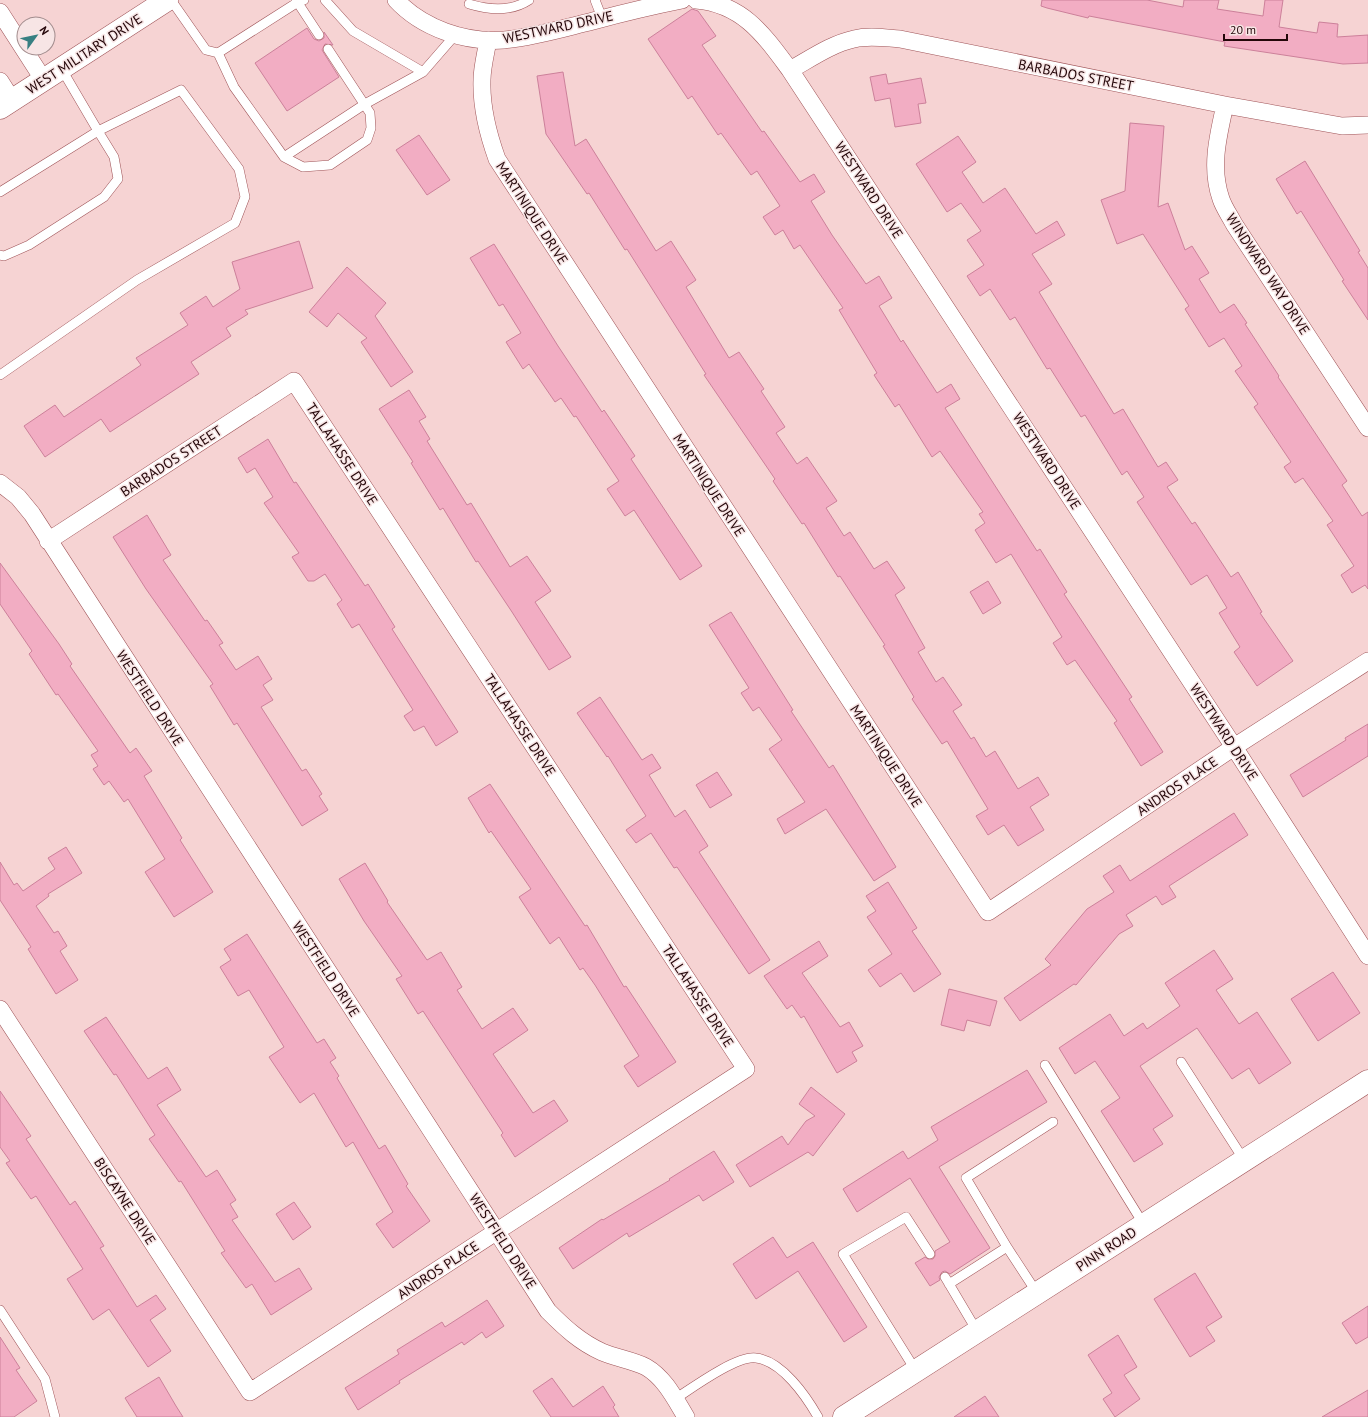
<svg xmlns="http://www.w3.org/2000/svg" width="1368" height="1417" viewBox="0 0 1368 1417" font-family="'PT Sans',sans-serif">
<style>
.building{fill:#f2adc3;stroke:#cc809a}
.lines{fill:none;stroke-linecap:round;stroke-linejoin:round}
.lane-casing{stroke:#9f5458;stroke-width:10}
.street-casing{stroke:#9f5458;stroke-width:18}
.secondary-casing{stroke:#9f5458;stroke-width:23}
.lane{stroke:#fff;stroke-width:9}
.street{stroke:#fff;stroke-width:17}
.secondary{stroke:#fff;stroke-width:22}
.labels{text-anchor:middle;dominant-baseline:central;stroke-width:3;stroke-linejoin:round;paint-order:stroke}
.street-label{font-size:14px;fill:#230609;stroke:#f7e5e5}
</style>
<rect width="100%" height="100%" fill="#f6d3d3"/>
<path class="building" d="M 1042,0 L 1147,0 L 1183,7 L 1184,0 L 1219,0 L 1217,9 L 1263,16 L 1265,0 L 1283,0 L 1279,27 L 1317,33 L 1319,22 L 1338,24 L 1337,37 L 1368,35 L 1368,63 L 1343,64 L 1224,46 L 1225,42 L 1089,16 L 1088,18 L 1047,8 L 1041,6 Z
M 692,9 L 698,11 L 716,36 L 702,45 L 762,132 L 764,131 L 800,182 L 814,174 L 825,192 L 811,201 L 832,235 L 866,284 L 879,276 L 892,298 L 879,306 L 901,342 L 903,340 L 937,393 L 951,384 L 960,399 L 945,408 L 1037,551 L 1040,549 L 1067,592 L 1064,594 L 1132,697 L 1129,699 L 1163,752 L 1141,766 L 1114,723 L 1117,721 L 1075,660 L 1067,665 L 1053,643 L 1062,637 L 1011,554 L 996,563 L 975,530 L 985,523 L 979,514 L 983,512 L 940,451 L 932,457 L 899,404 L 895,407 L 874,375 L 877,373 L 839,310 L 843,308 L 800,245 L 794,249 L 783,230 L 775,235 L 763,217 L 780,206 L 757,171 L 751,175 L 721,133 L 718,135 L 692,96 L 688,99 L 648,39 Z
M 307,28 L 314,39 L 319,41 L 324,38 L 324,32 L 333,45 L 325,44 L 322,50 L 339,77 L 287,111 L 255,63 Z
M 563,72 L 575,146 L 586,139 L 656,251 L 671,241 L 696,280 L 686,287 L 729,358 L 739,352 L 764,389 L 761,391 L 785,427 L 776,433 L 797,464 L 807,457 L 837,501 L 826,508 L 844,536 L 850,532 L 874,569 L 887,561 L 905,588 L 895,595 L 925,648 L 918,652 L 936,682 L 943,677 L 962,705 L 953,711 L 971,739 L 974,737 L 986,757 L 995,751 L 1018,789 L 1038,777 L 1049,795 L 1030,807 L 1044,830 L 1018,846 L 1004,825 L 988,835 L 976,816 L 988,809 L 947,741 L 942,744 L 912,699 L 914,697 L 883,646 L 885,645 L 840,576 L 838,577 L 804,523 L 802,524 L 773,481 L 775,479 L 704,375 L 706,374 L 627,249 L 625,250 L 589,193 L 587,194 L 546,134 L 537,76 Z
M 886,74 L 888,84 L 921,78 L 926,103 L 918,104 L 921,123 L 895,127 L 890,98 L 875,101 L 870,77 Z
M 1130,123 L 1164,126 L 1158,207 L 1168,203 L 1185,250 L 1192,246 L 1209,273 L 1199,279 L 1220,313 L 1234,304 L 1247,323 L 1245,324 L 1279,376 L 1278,377 L 1347,481 L 1342,485 L 1362,516 L 1368,512 L 1368,589 L 1365,585 L 1352,593 L 1341,575 L 1354,566 L 1327,525 L 1333,521 L 1303,478 L 1295,483 L 1284,467 L 1291,462 L 1254,407 L 1258,404 L 1235,371 L 1242,366 L 1224,338 L 1209,347 L 1185,309 L 1189,306 L 1143,234 L 1117,244 L 1101,200 L 1125,191 Z
M 419,135 L 450,180 L 427,195 L 396,150 Z
M 958,136 L 976,162 L 962,172 L 983,203 L 1005,188 L 1036,234 L 1057,221 L 1065,235 L 1032,254 L 1052,284 L 1039,292 L 1114,414 L 1123,409 L 1158,467 L 1166,462 L 1178,480 L 1167,487 L 1192,524 L 1195,522 L 1231,577 L 1238,572 L 1262,612 L 1260,613 L 1293,661 L 1257,686 L 1234,652 L 1240,647 L 1219,613 L 1227,608 L 1207,575 L 1191,585 L 1137,502 L 1144,497 L 1127,471 L 1122,475 L 1085,415 L 1081,417 L 1050,368 L 1047,369 L 1015,317 L 1010,320 L 990,289 L 980,296 L 967,276 L 984,265 L 967,240 L 981,231 L 961,203 L 947,212 L 916,164 Z
M 1305,161 L 1360,251 L 1358,252 L 1368,268 L 1368,320 L 1342,281 L 1344,280 L 1301,211 L 1297,214 L 1276,179 Z
M 299,241 L 313,288 L 245,310 L 248,314 L 226,328 L 231,336 L 191,362 L 199,374 L 110,432 L 101,419 L 45,457 L 24,426 L 55,405 L 64,417 L 141,365 L 136,358 L 188,325 L 180,313 L 206,296 L 213,307 L 240,289 L 232,262 Z
M 494,244 L 558,346 L 602,412 L 604,410 L 635,456 L 631,459 L 702,566 L 680,580 L 634,510 L 625,516 L 607,489 L 619,481 L 576,416 L 574,417 L 561,398 L 555,402 L 529,364 L 523,369 L 506,342 L 521,333 L 503,304 L 499,306 L 470,258 Z
M 347,267 L 386,303 L 375,316 L 413,372 L 391,387 L 361,342 L 367,338 L 338,313 L 327,327 L 309,312 Z
M 409,390 L 426,417 L 419,421 L 430,439 L 427,441 L 467,505 L 471,503 L 510,567 L 527,556 L 551,591 L 535,602 L 571,657 L 549,670 L 512,612 L 478,561 L 476,562 L 443,508 L 440,510 L 411,463 L 413,462 L 379,409 Z
M 268,439 L 294,483 L 296,482 L 365,586 L 368,584 L 395,627 L 392,629 L 458,732 L 436,746 L 424,726 L 414,731 L 404,716 L 413,710 L 359,624 L 352,628 L 337,604 L 342,600 L 325,574 L 314,581 L 308,581 L 292,557 L 299,553 L 264,503 L 273,497 L 255,468 L 247,473 L 238,458 Z
M 147,515 L 171,555 L 163,560 L 205,621 L 207,620 L 223,643 L 219,645 L 236,670 L 258,656 L 272,679 L 263,685 L 273,700 L 261,707 L 302,771 L 306,769 L 322,794 L 319,796 L 328,810 L 302,826 L 237,723 L 234,725 L 210,686 L 213,684 L 146,589 L 113,537 Z
M 0,563 L 59,644 L 72,664 L 70,666 L 130,753 L 136,748 L 152,771 L 144,776 L 182,838 L 180,840 L 213,892 L 174,917 L 145,872 L 165,859 L 128,799 L 124,802 L 109,781 L 104,785 L 93,769 L 98,766 L 91,755 L 98,751 L 58,694 L 56,695 L 29,654 L 32,651 L 0,604 Z
M 988,581 L 1001,603 L 983,614 L 970,592 Z
M 731,612 L 793,710 L 791,711 L 829,768 L 833,765 L 896,867 L 874,881 L 826,809 L 785,834 L 777,819 L 805,802 L 769,749 L 782,740 L 759,707 L 753,711 L 741,693 L 749,688 L 709,625 Z
M 600,697 L 642,760 L 652,754 L 661,768 L 649,775 L 675,817 L 685,810 L 708,846 L 699,852 L 770,960 L 749,974 L 677,867 L 674,868 L 651,833 L 636,843 L 626,830 L 646,816 L 608,756 L 607,757 L 577,713 Z
M 1368,724 L 1368,756 L 1303,797 L 1290,775 L 1346,740 L 1345,738 Z
M 717,772 L 732,795 L 710,808 L 696,785 Z
M 490,784 L 585,926 L 587,925 L 624,987 L 626,986 L 676,1062 L 638,1087 L 624,1066 L 639,1056 L 595,985 L 583,968 L 580,970 L 559,937 L 550,944 L 519,897 L 531,889 L 491,831 L 489,833 L 468,798 Z
M 1234,813 L 1248,835 L 1169,886 L 1176,897 L 1162,905 L 1156,896 L 1126,915 L 1133,926 L 1119,934 L 1076,985 L 1074,984 L 1020,1021 L 1004,998 L 1051,965 L 1045,959 L 1087,909 L 1114,892 L 1103,876 L 1120,865 L 1130,881 Z
M 66,847 L 82,873 L 48,894 L 49,896 L 36,906 L 54,933 L 58,931 L 67,946 L 60,951 L 78,980 L 56,994 L 28,949 L 31,947 L 0,900 L 0,862 L 14,885 L 17,883 L 23,891 L 55,869 L 48,858 Z
M 365,863 L 388,901 L 387,902 L 427,960 L 441,952 L 462,987 L 457,990 L 482,1029 L 513,1008 L 528,1030 L 493,1054 L 533,1113 L 554,1100 L 568,1121 L 515,1157 L 501,1135 L 503,1133 L 423,1011 L 418,1014 L 396,979 L 402,976 L 364,921 L 339,879 Z
M 888,882 L 917,928 L 912,931 L 941,974 L 914,992 L 901,973 L 880,987 L 868,970 L 892,954 L 867,917 L 876,911 L 866,896 Z
M 247,934 L 317,1043 L 324,1039 L 336,1058 L 330,1062 L 339,1076 L 337,1078 L 379,1149 L 385,1145 L 408,1184 L 406,1186 L 430,1221 L 393,1248 L 376,1224 L 393,1212 L 353,1142 L 346,1147 L 314,1093 L 300,1103 L 269,1057 L 284,1047 L 249,990 L 238,996 L 220,967 L 231,960 L 224,949 Z
M 819,941 L 828,956 L 802,973 L 840,1027 L 849,1022 L 863,1046 L 852,1052 L 857,1061 L 837,1073 L 804,1016 L 801,1018 L 792,1005 L 787,1009 L 764,976 Z
M 1214,950 L 1233,979 L 1216,990 L 1239,1024 L 1257,1012 L 1291,1063 L 1259,1084 L 1249,1068 L 1232,1079 L 1197,1028 L 1140,1066 L 1173,1116 L 1153,1129 L 1163,1144 L 1134,1162 L 1101,1111 L 1120,1098 L 1095,1061 L 1075,1074 L 1059,1048 L 1110,1014 L 1124,1036 L 1143,1023 L 1147,1029 L 1180,1006 L 1165,983 Z
M 1333,972 L 1360,1013 L 1318,1041 L 1291,999 Z
M 949,989 L 997,1001 L 990,1026 L 967,1020 L 964,1031 L 941,1025 Z
M 106,1017 L 148,1079 L 167,1067 L 181,1090 L 157,1105 L 206,1177 L 217,1170 L 236,1200 L 230,1204 L 238,1217 L 232,1220 L 275,1282 L 299,1268 L 312,1289 L 271,1315 L 252,1284 L 246,1288 L 221,1253 L 225,1251 L 181,1181 L 179,1182 L 149,1139 L 155,1135 L 116,1074 L 114,1075 L 84,1031 Z
M 1027,1070 L 1047,1102 L 939,1167 L 990,1248 L 950,1274 L 945,1271 L 942,1272 L 939,1277 L 940,1280 L 930,1286 L 915,1263 L 925,1257 L 928,1259 L 933,1259 L 935,1256 L 935,1251 L 950,1242 L 910,1178 L 857,1212 L 843,1189 L 903,1151 L 908,1159 L 938,1140 L 931,1127 Z
M 811,1087 L 845,1114 L 813,1156 L 808,1152 L 750,1187 L 736,1165 L 782,1136 L 788,1145 L 806,1121 L 815,1116 L 799,1104 Z
M 0,1091 L 31,1136 L 26,1139 L 70,1205 L 75,1201 L 104,1246 L 100,1248 L 137,1307 L 156,1295 L 166,1309 L 150,1320 L 171,1351 L 148,1367 L 109,1309 L 93,1320 L 67,1279 L 83,1269 L 36,1196 L 31,1199 L 6,1163 L 10,1161 L 0,1147 Z
M 714,1151 L 734,1182 L 703,1201 L 699,1195 L 629,1237 L 627,1233 L 573,1269 L 559,1248 L 602,1219 L 603,1220 L 670,1180 L 669,1179 Z
M 294,1202 L 311,1227 L 293,1240 L 276,1214 Z
M 773,1237 L 787,1258 L 813,1242 L 867,1327 L 844,1342 L 798,1271 L 756,1299 L 733,1264 Z
M 1195,1273 L 1222,1317 L 1206,1327 L 1215,1341 L 1190,1357 L 1154,1299 Z
M 487,1300 L 504,1326 L 486,1338 L 482,1332 L 464,1345 L 462,1342 L 399,1381 L 400,1383 L 358,1410 L 345,1388 L 399,1354 L 397,1350 L 442,1322 L 445,1327 Z
M 1368,1306 L 1368,1337 L 1356,1344 L 1342,1323 Z
M 1118,1335 L 1137,1367 L 1124,1375 L 1140,1399 L 1115,1417 L 1103,1399 L 1112,1393 L 1088,1355 Z
M 0,1337 L 20,1368 L 16,1370 L 37,1401 L 14,1417 L 0,1417 Z
M 159,1377 L 176,1406 L 183,1417 L 137,1417 L 125,1398 Z
M 552,1378 L 573,1407 L 603,1386 L 615,1405 L 613,1407 L 619,1417 L 551,1417 L 533,1391 Z
M 1368,1390 L 1368,1417 L 1322,1417 Z
M 985,1396 L 999,1417 L 954,1417 Z"/>
<g class="lines">
<g class="lane-casing">
<path id="lane" d="M 171,0 L 206,50 L 218,53 L 298,2 L 304,0
M 296,0 L 319,35
M 325,0 L 353,31 L 423,72
M 595,0 L 602,18
M 469,4 C 489,10 511,12 529,0
M 218,53 L 234,87 L 284,157 L 303,167 L 330,165 L 367,140 L 371,128 L 370,113 L 328,49
M 284,157 L 365,104 L 423,72 L 456,34
M 0,192 L 98,131 L 114,157 L 118,179 L 104,197 L 29,245 L 4,256 L 0,255
M 0,375 L 137,280 L 235,223 L 245,197 L 239,169 L 181,90 L 98,131 L 61,68
M 1181,1062 L 1244,1160
M 1045,1065 L 1144,1225
M 1007,1247 L 1037,1293
M 945,1277 L 977,1331
M 949,1284 L 1007,1247 L 966,1178 L 1053,1122
M 0,1310 L 45,1379 L 55,1417
M 916,1371 L 843,1254 L 906,1217 L 930,1254
M 675,1399 C 692,1388 737,1355 756,1358 C 782,1361 806,1396 818,1417"/>
</g>
<g class="street-casing">
<path id="street" d="M 396,0 C 422,28 465,43 504,40 C 534,37 564,28 593,21 C 623,13 652,6 682,0
M 696,0 C 743,4 764,35 790,70 L 1234,747 L 1368,956
M 0,12 L 43,79
M 488,40 C 486,53 482,67 482,80 C 481,108 488,134 497,159 L 988,912 L 1234,747 L 1368,661
M 790,70 C 810,59 831,44 854,39 C 869,35 885,38 900,39 L 1225,105 L 1342,126 L 1368,125
M 0,81 L 12,100
M 1225,105 C 1218,136 1210,168 1221,199 C 1224,208 1230,216 1234,224 L 1368,428
M 0,483 L 18,497 L 32,514 L 548,1311 C 565,1328 580,1342 602,1352 C 616,1358 632,1360 646,1367 C 665,1378 675,1399 686,1417
M 0,1009 L 250,1392 L 746,1069 L 294,381 L 48,541"/>
</g>
<g class="secondary-casing">
<path id="secondary" d="M 0,108 L 167,0
M 844,1417 L 1368,1081"/>
</g>
<use href="#lane" class="lane"/>
<use href="#street" class="street"/>
<use href="#secondary" class="secondary"/>
</g>
<g class="labels">
<g class="street-label">
<text transform="translate(558 27) rotate(-12)">WESTWARD DRIVE</text>
<text transform="translate(84 54) rotate(-33)">WEST MILITARY DRIVE</text>
<text transform="translate(1076 75) rotate(11)">BARBADOS STREET</text>
<text transform="translate(869 190) rotate(57)">WESTWARD DRIVE</text>
<text transform="translate(532 213) rotate(57)">MARTINIQUE DRIVE</text>
<text transform="translate(1268 274) rotate(57)">WINDWARD WAY DRIVE</text>
<text transform="translate(342 454) rotate(57)">TALLAHASSE DRIVE</text>
<text transform="translate(171 461) rotate(-33)">BARBADOS STREET</text>
<text transform="translate(1047 461) rotate(57)">WESTWARD DRIVE</text>
<text transform="translate(709 485) rotate(57)">MARTINIQUE DRIVE</text>
<text transform="translate(150 698) rotate(57)">WESTFIELD DRIVE</text>
<text transform="translate(520 725) rotate(57)">TALLAHASSE DRIVE</text>
<text transform="translate(1224 732) rotate(57)">WESTWARD DRIVE</text>
<text transform="translate(886 756) rotate(57)">MARTINIQUE DRIVE</text>
<text transform="translate(1177 786) rotate(-34)">ANDROS PLACE</text>
<text transform="translate(326 969) rotate(57)">WESTFIELD DRIVE</text>
<text transform="translate(698 996) rotate(57)">TALLAHASSE DRIVE</text>
<text transform="translate(125 1201) rotate(57)">BISCAYNE DRIVE</text>
<text transform="translate(503 1241) rotate(57)">WESTFIELD DRIVE</text>
<text transform="translate(1106 1249) rotate(-33)">PINN ROAD</text>
<text transform="translate(438 1270) rotate(-33)">ANDROS PLACE</text>
</g>
</g>
<g transform="translate(36 36) rotate(57)"><circle r="19" fill="#f7e5e5" stroke="#a28c8d"/>
<path d="M0-3L7 15L0 10L-7 15Z" fill="#378082"/>
<text y="-6" font-size="11" font-weight="bold" text-anchor="middle" fill="#230609">N</text>
</g>
<path d="M1224 34v6h63v-6" fill="none" stroke="#230609" stroke-width="2"/>
<text x="1230" y="34" font-size="12" fill="#230609" stroke="#f7e5e5" stroke-width="3" paint-order="stroke">20 m</text>
</svg>
